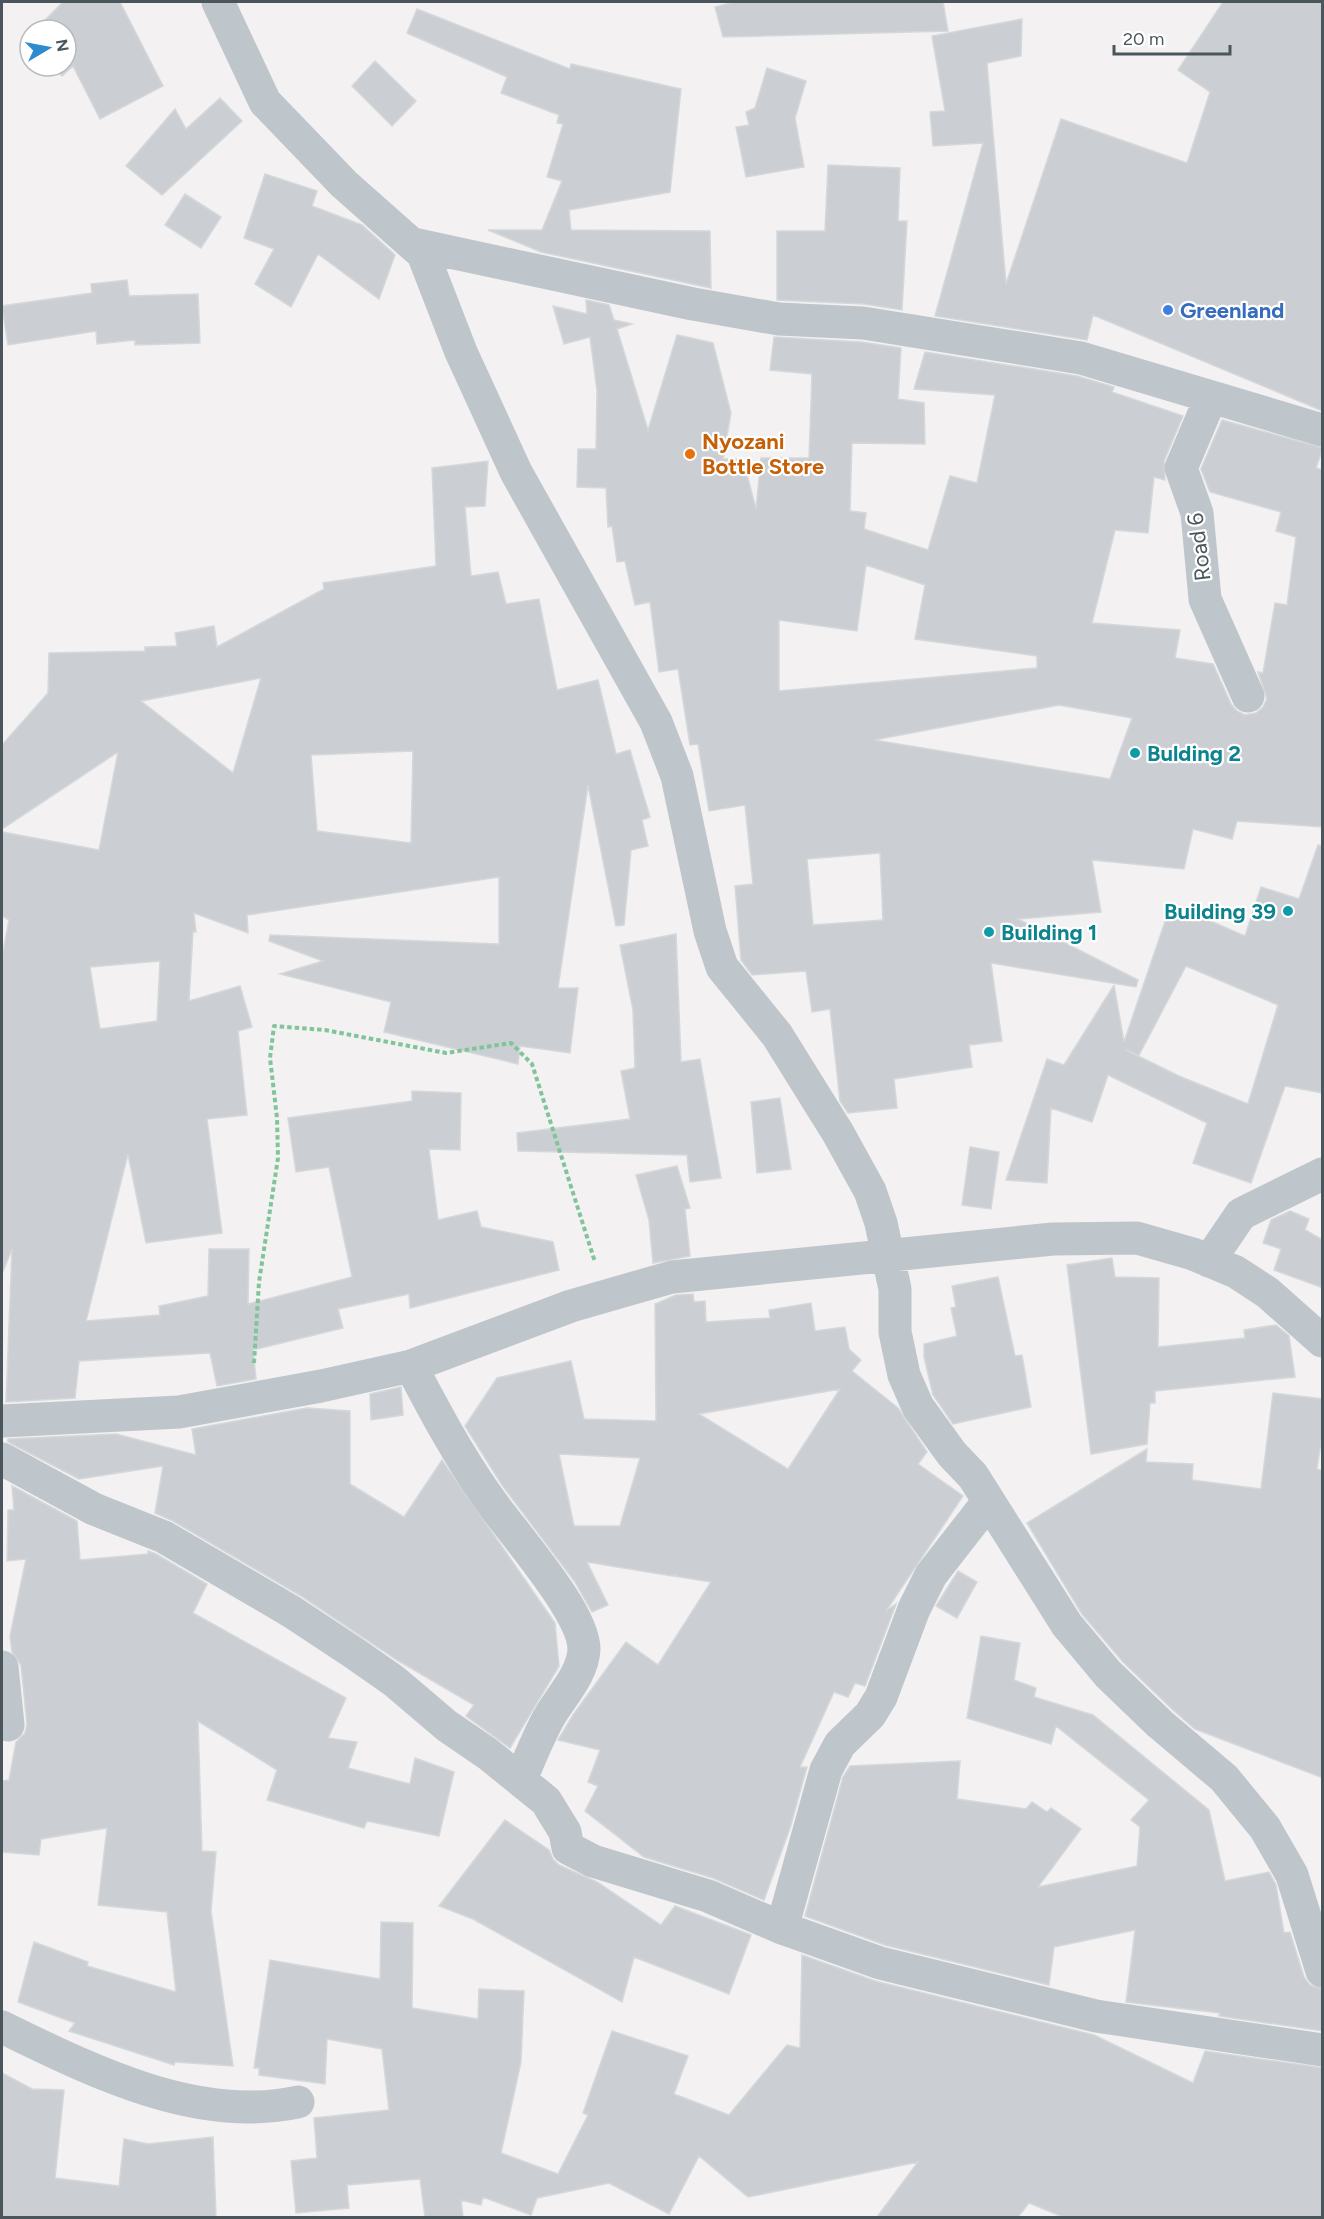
<svg xmlns="http://www.w3.org/2000/svg" width="1324" height="2219" viewBox="0 0 1324 2219" font-family="Figtree,sans-serif">
<style>
.building{fill:#cbced2;stroke:#d5d8db;stroke-width:1.5;fill-rule:evenodd}
.lines{fill:none;stroke-linecap:round;stroke-linejoin:round}
.path{stroke:#80c599;stroke-width:4;stroke-dasharray:4.5 3;stroke-linecap:butt}
.minor{stroke:#bec6cb;stroke-width:33}
.shop-dot{fill:#3f7fe0;stroke:#fff;stroke-width:2}
.food-dot{fill:#e8710a;stroke:#fff;stroke-width:2}
.culture-dot{fill:#0f9aa8;stroke:#fff;stroke-width:2}
.labels{text-anchor:middle;dominant-baseline:central;stroke-width:4.5;stroke-linejoin:round;paint-order:stroke}
.shop-label{font-size:22px;font-weight:bold;fill:#366cbe;stroke:#fff;text-anchor:start}
.food-label{font-size:22px;font-weight:bold;fill:#c56008;stroke:#fff;text-anchor:start}
.street-label{font-size:22px;fill:#4a565c;stroke:#fff}
.culture-label{font-size:22px;font-weight:bold;fill:#0d838f;stroke:#fff;text-anchor:start}
</style>
<rect width="100%" height="100%" fill="#f3f1f1"/>
<path class="building" d="M 63,2 L 120,2 L 163,86 L 100,119 L 73,66 L 62,76 L 52,66 L 66,66 L 66,30 L 35,30 Z
M 734,2 L 943,2 L 948,31 L 723,37 L 715,7 Z
M 1223,2 L 1323,2 L 1323,411 L 1093,315 L 1087,340 L 935,316 L 983,143 L 933,146 L 930,112 L 945,111 L 932,36 L 1022,19 L 1021,56 L 987,63 L 1006,284 L 1061,119 L 1187,163 L 1210,92 L 1178,70 Z
M 417,9 L 570,69 L 571,64 L 681,89 L 670,192 L 569,210 L 571,230 L 710,231 L 711,288 L 541,252 L 488,230 L 542,230 L 562,181 L 547,177 L 563,124 L 557,123 L 559,115 L 501,93 L 507,77 L 407,33 Z
M 375,61 L 416,101 L 392,126 L 352,86 Z
M 767,68 L 806,81 L 795,118 L 804,167 L 746,177 L 736,127 L 749,125 L 746,112 L 755,108 Z
M 220,98 L 242,121 L 162,195 L 126,166 L 175,109 L 186,129 Z
M 828,165 L 900,168 L 898,221 L 907,221 L 902,310 L 864,304 L 777,300 L 777,231 L 825,231 Z
M 265,174 L 317,191 L 312,206 L 362,225 L 395,255 L 379,299 L 318,254 L 291,307 L 255,284 L 274,249 L 244,238 Z
M 185,194 L 221,217 L 201,248 L 165,225 Z
M 127,280 L 129,296 L 198,294 L 200,343 L 135,345 L 135,340 L 97,344 L 96,331 L 8,345 L 2,306 L 92,293 L 91,284 Z
M 586,300 L 609,305 L 614,320 L 632,324 L 617,329 L 648,430 L 677,335 L 713,343 L 731,413 L 723,459 L 743,459 L 756,509 L 761,458 L 809,458 L 812,374 L 770,370 L 774,337 L 861,342 L 901,348 L 898,399 L 924,403 L 925,444 L 852,443 L 850,511 L 866,513 L 864,529 L 928,550 L 950,476 L 977,483 L 995,395 L 914,389 L 925,352 L 1077,376 L 1114,387 L 1112,392 L 1183,416 L 1164,461 L 1165,480 L 1154,477 L 1148,533 L 1115,530 L 1092,623 L 1180,630 L 1175,658 L 1213,664 L 1231,704 L 1237,711 L 1245,715 L 1256,713 L 1263,707 L 1267,699 L 1258,672 L 1263,673 L 1275,603 L 1287,605 L 1296,537 L 1276,531 L 1281,512 L 1210,492 L 1201,469 L 1222,420 L 1323,448 L 1316,468 L 1323,470 L 1323,827 L 1237,821 L 1232,839 L 1193,829 L 1184,869 L 1092,860 L 1101,912 L 1018,919 L 1138,980 L 1136,987 L 991,963 L 1002,1041 L 969,1045 L 972,1067 L 894,1079 L 897,1108 L 848,1113 L 840,1101 L 830,1009 L 812,1012 L 806,971 L 752,975 L 741,960 L 735,886 L 753,884 L 745,805 L 709,811 L 698,744 L 690,745 L 678,669 L 659,672 L 650,602 L 635,605 L 625,561 L 617,562 L 612,526 L 608,527 L 606,488 L 577,487 L 578,449 L 596,449 L 597,391 L 590,337 L 564,344 L 553,306 L 587,314 ZM 866,565 L 925,585 L 915,639 L 1037,656 L 1037,668 L 779,691 L 779,620 L 857,631 ZM 1059,705 L 1132,718 L 1110,779 L 874,740 ZM 880,853 L 883,920 L 813,925 L 807,859 Z
M 488,461 L 485,506 L 465,507 L 471,576 L 498,572 L 506,604 L 539,599 L 557,690 L 598,680 L 616,754 L 630,750 L 650,817 L 642,820 L 648,846 L 631,850 L 624,925 L 616,926 L 588,785 L 558,988 L 578,988 L 570,1053 L 520,1046 L 518,1064 L 384,1032 L 391,1002 L 280,974 L 323,961 L 269,941 L 270,935 L 499,944 L 499,877 L 247,915 L 248,933 L 194,913 L 196,932 L 193,932 L 189,1001 L 240,986 L 252,1027 L 238,1031 L 247,1115 L 207,1119 L 222,1233 L 146,1243 L 128,1154 L 86,1321 L 160,1315 L 159,1306 L 208,1296 L 209,1249 L 249,1249 L 248,1304 L 352,1277 L 329,1167 L 296,1172 L 288,1118 L 412,1101 L 412,1091 L 461,1093 L 460,1150 L 429,1149 L 438,1220 L 477,1211 L 481,1227 L 553,1242 L 559,1270 L 410,1308 L 409,1294 L 338,1309 L 343,1328 L 253,1350 L 256,1379 L 217,1386 L 210,1353 L 79,1361 L 75,1398 L 6,1402 L 12,1249 L 2,1274 L 2,957 L 9,920 L 2,916 L 2,832 L 99,850 L 118,752 L 2,829 L 2,745 L 48,693 L 49,653 L 145,651 L 145,647 L 177,646 L 175,633 L 214,626 L 217,647 L 324,589 L 323,583 L 436,566 L 432,468 ZM 261,678 L 233,773 L 141,701 ZM 413,751 L 411,843 L 317,831 L 311,755 ZM 160,961 L 157,1021 L 100,1029 L 90,967 Z
M 1318,845 L 1323,846 L 1323,1093 L 1285,1086 L 1251,1183 L 1193,1163 L 1207,1123 L 1108,1075 L 1092,1122 L 1051,1108 L 1047,1183 L 1006,1180 L 1047,1059 L 1064,1065 L 1114,985 L 1124,1042 L 1171,904 L 1245,936 L 1261,887 L 1299,899 ZM 1186,966 L 1278,1005 L 1248,1104 L 1179,1076 L 1126,1050 L 1139,1055 Z
M 676,934 L 681,1062 L 700,1059 L 721,1178 L 690,1182 L 687,1155 L 518,1151 L 517,1133 L 630,1119 L 621,1071 L 635,1068 L 633,1010 L 620,945 Z
M 780,1098 L 791,1169 L 757,1173 L 751,1102 Z
M 970,1147 L 999,1152 L 991,1209 L 962,1205 Z
M 677,1166 L 690,1208 L 685,1209 L 690,1256 L 653,1263 L 649,1220 L 636,1175 Z
M 1290,1211 L 1309,1219 L 1305,1230 L 1323,1240 L 1323,1288 L 1274,1270 L 1281,1249 L 1263,1243 L 1271,1220 Z
M 1112,1258 L 1115,1277 L 1159,1278 L 1158,1347 L 1245,1338 L 1244,1330 L 1276,1325 L 1289,1336 L 1295,1377 L 1155,1391 L 1155,1403 L 1150,1403 L 1147,1444 L 1091,1454 L 1067,1265 Z
M 998,1277 L 1015,1356 L 1022,1355 L 1031,1407 L 953,1424 L 933,1395 L 924,1357 L 924,1344 L 957,1336 L 951,1308 L 956,1307 L 952,1286 Z
M 693,1294 L 694,1302 L 705,1301 L 706,1322 L 770,1318 L 769,1310 L 811,1303 L 815,1331 L 845,1327 L 849,1349 L 861,1360 L 852,1371 L 898,1408 L 927,1452 L 918,1464 L 963,1496 L 886,1611 L 896,1604 L 865,1686 L 855,1683 L 848,1697 L 834,1692 L 800,1767 L 807,1767 L 790,1828 L 764,1900 L 713,1878 L 644,1857 L 585,1811 L 598,1786 L 588,1782 L 600,1750 L 558,1740 L 573,1715 L 626,1642 L 658,1665 L 711,1582 L 674,1576 L 676,1574 L 672,1576 L 587,1562 L 608,1605 L 592,1612 L 575,1582 L 502,1485 L 465,1426 L 497,1378 L 571,1361 L 584,1419 L 656,1421 L 655,1304 L 676,1295 ZM 840,1389 L 788,1469 L 699,1414 ZM 559,1454 L 640,1458 L 620,1526 L 574,1526 Z
M 401,1387 L 403,1415 L 371,1420 L 370,1394 Z
M 1273,1393 L 1323,1399 L 1323,1428 L 1317,1469 L 1323,1471 L 1323,1778 L 1195,1729 L 1173,1710 L 1123,1662 L 1082,1614 L 1027,1523 L 1147,1449 L 1146,1462 L 1193,1464 L 1192,1480 L 1261,1489 Z
M 307,1408 L 350,1411 L 350,1484 L 404,1517 L 442,1460 L 555,1623 L 559,1666 L 510,1748 L 466,1716 L 474,1705 L 397,1660 L 301,1596 L 173,1521 L 155,1513 L 163,1466 L 79,1479 L 8,1442 L 8,1439 L 116,1434 L 196,1455 L 192,1429 Z
M 12,1486 L 77,1521 L 80,1560 L 148,1554 L 148,1551 L 156,1554 L 207,1584 L 193,1613 L 346,1698 L 328,1738 L 357,1742 L 348,1768 L 410,1784 L 415,1758 L 454,1772 L 439,1836 L 367,1821 L 364,1828 L 267,1800 L 277,1770 L 198,1721 L 202,1851 L 216,1852 L 211,1911 L 233,2066 L 175,2062 L 174,2065 L 69,2031 L 75,2023 L 18,2002 L 34,1942 L 88,1962 L 87,1966 L 176,1992 L 167,1912 L 98,1905 L 107,1828 L 41,1839 L 39,1855 L 2,1852 L 2,1781 L 9,1780 L 16,1742 L 25,1733 L 27,1724 L 21,1665 L 12,1652 L 10,1636 L 26,1559 L 7,1561 L 8,1510 L 14,1510 Z
M 958,1571 L 977,1582 L 957,1618 L 936,1606 Z
M 981,1636 L 1020,1643 L 1014,1680 L 1036,1688 L 1034,1697 L 1093,1715 L 1209,1810 L 1225,1881 L 1269,1872 L 1276,1885 L 1284,1933 L 1290,1932 L 1304,1977 L 1310,1985 L 1323,1989 L 1323,2031 L 1219,2016 L 1220,2013 L 1126,2002 L 1135,1930 L 1054,1947 L 1049,1985 L 885,1945 L 805,1916 L 843,1777 L 850,1766 L 960,1761 L 957,1799 L 1026,1809 L 1032,1802 L 1047,1812 L 1051,1808 L 1081,1829 L 1038,1887 L 1137,1866 L 1140,1827 L 1131,1820 L 1149,1800 L 1056,1726 L 1051,1744 L 967,1718 Z
M 505,1820 L 549,1850 L 553,1859 L 559,1865 L 597,1882 L 661,1925 L 675,1906 L 751,1935 L 729,1994 L 634,1957 L 622,2002 L 473,1919 L 439,1906 Z
M 381,1922 L 413,1923 L 412,2008 L 478,2019 L 479,1989 L 524,1991 L 521,2062 L 501,2153 L 558,2174 L 588,2115 L 583,2113 L 612,2031 L 688,2056 L 674,2094 L 729,2115 L 787,2045 L 800,2048 L 802,1955 L 875,1981 L 1094,2035 L 1193,2083 L 1205,2051 L 1323,2068 L 1323,2217 L 1063,2217 L 1029,2203 L 1018,2217 L 877,2217 L 918,2162 L 748,2197 L 699,2156 L 669,2214 L 609,2183 L 537,2198 L 531,2215 L 483,2197 L 481,2205 L 461,2200 L 463,2217 L 425,2217 L 420,2179 L 347,2185 L 349,2208 L 296,2213 L 291,2161 L 317,2158 L 314,2118 L 389,2110 L 382,2049 L 327,2039 L 325,2084 L 259,2075 L 259,2068 L 254,2068 L 270,1960 L 380,1979 Z
M 2,2073 L 32,2089 L 64,2090 L 55,2178 L 119,2186 L 124,2139 L 148,2144 L 213,2137 L 216,2217 L 2,2217 Z"/>
<g class="lines">
<path class="path" d="M 254,1363 L 259,1282 L 278,1158 L 277,1118 L 270,1058 L 274,1026 L 325,1030 L 446,1053 L 511,1043 L 532,1064 L 595,1262"/>
<path class="minor" d="M 218,2 L 265,102 L 344,184 L 423,254 L 461,352 L 516,472 L 656,722 L 677,776 L 710,931 L 722,967 L 777,1035 L 838,1133 L 870,1191 L 881,1223 L 895,1289 L 895,1332 L 904,1375 L 918,1407 L 952,1454 L 973,1476 L 1067,1625 L 1108,1674 L 1160,1724 L 1224,1778 L 1265,1828 L 1292,1875 L 1322,1971
M 413,244 L 693,304 L 779,319 L 863,323 L 1081,358 L 1322,430
M 1211,397 L 1181,468 L 1197,513 L 1205,599 L 1248,696
M 1209,1261 L 1241,1214 L 1322,1174
M 411,1366 C 434,1410 458,1455 487,1496 C 509,1529 584,1611 584,1649 C 583,1676 558,1699 547,1721 C 537,1740 529,1760 521,1779
M 2,1421 L 179,1412 L 321,1386 L 411,1366 L 571,1306 L 672,1277 L 1053,1239 L 1137,1238 L 1193,1254 L 1236,1272 L 1268,1293 L 1322,1341
M 2,1459 L 94,1509 L 164,1537 L 292,1612 L 354,1653 L 394,1681 L 447,1726 L 488,1754 L 546,1801 L 565,1832 L 568,1848 L 593,1861 L 708,1896 L 782,1928 L 880,1963 L 1096,2016 L 1322,2050
M 2,1667 L 8,1725
M 782,1928 L 826,1770 L 840,1744 L 870,1715 L 881,1697 L 914,1609 L 931,1575 L 988,1502
M 2,2027 C 90,2070 197,2124 298,2102"/>
</g>
<circle class="shop-dot" cx="1168" cy="310" r="6"/>
<circle class="food-dot" cx="690" cy="454" r="6"/>
<g class="culture-dot">
<circle cx="1135" cy="753" r="6"/>
<circle cx="1288" cy="911" r="6"/>
<circle cx="989" cy="932" r="6"/>
</g>
<g class="labels">
<g class="shop-label">
<text x="1180" y="310">Greenland</text>
</g>
<g class="food-label">
<text x="702" y="441">Nyozani<tspan x="702" dy="25">Bottle Store</tspan></text>
</g>
<g class="street-label">
<text transform="translate(1199 547) rotate(-97)">Road 6</text>
</g>
<g class="culture-label">
<text x="1147" y="753">Bulding 2</text>
<text x="1276" y="911" text-anchor="end">Building 39</text>
<text x="1001" y="932">Building 1</text>
</g>
</g>
<rect width="1324" height="2219" fill="none" stroke="#4a565c" stroke-width="6"/>
<g transform="translate(48 48) rotate(80)"><circle r="28" fill="#ffffff" stroke="#b7bbbe" stroke-width="1.5"/>
<path d="M0-4.5L10 22L0 15L-10 22Z" fill="#2e8bcf"/>
<text y="-9" font-size="16" font-weight="bold" text-anchor="middle" fill="#4a565c">N</text>
</g>
<path d="M1114 45v9h116v-9" fill="none" stroke="#4a565c" stroke-width="3"/>
<text x="1123" y="45" font-size="18" fill="#4a565c" stroke="#ffffff" stroke-width="4.5" paint-order="stroke">20 m</text>
</svg>
